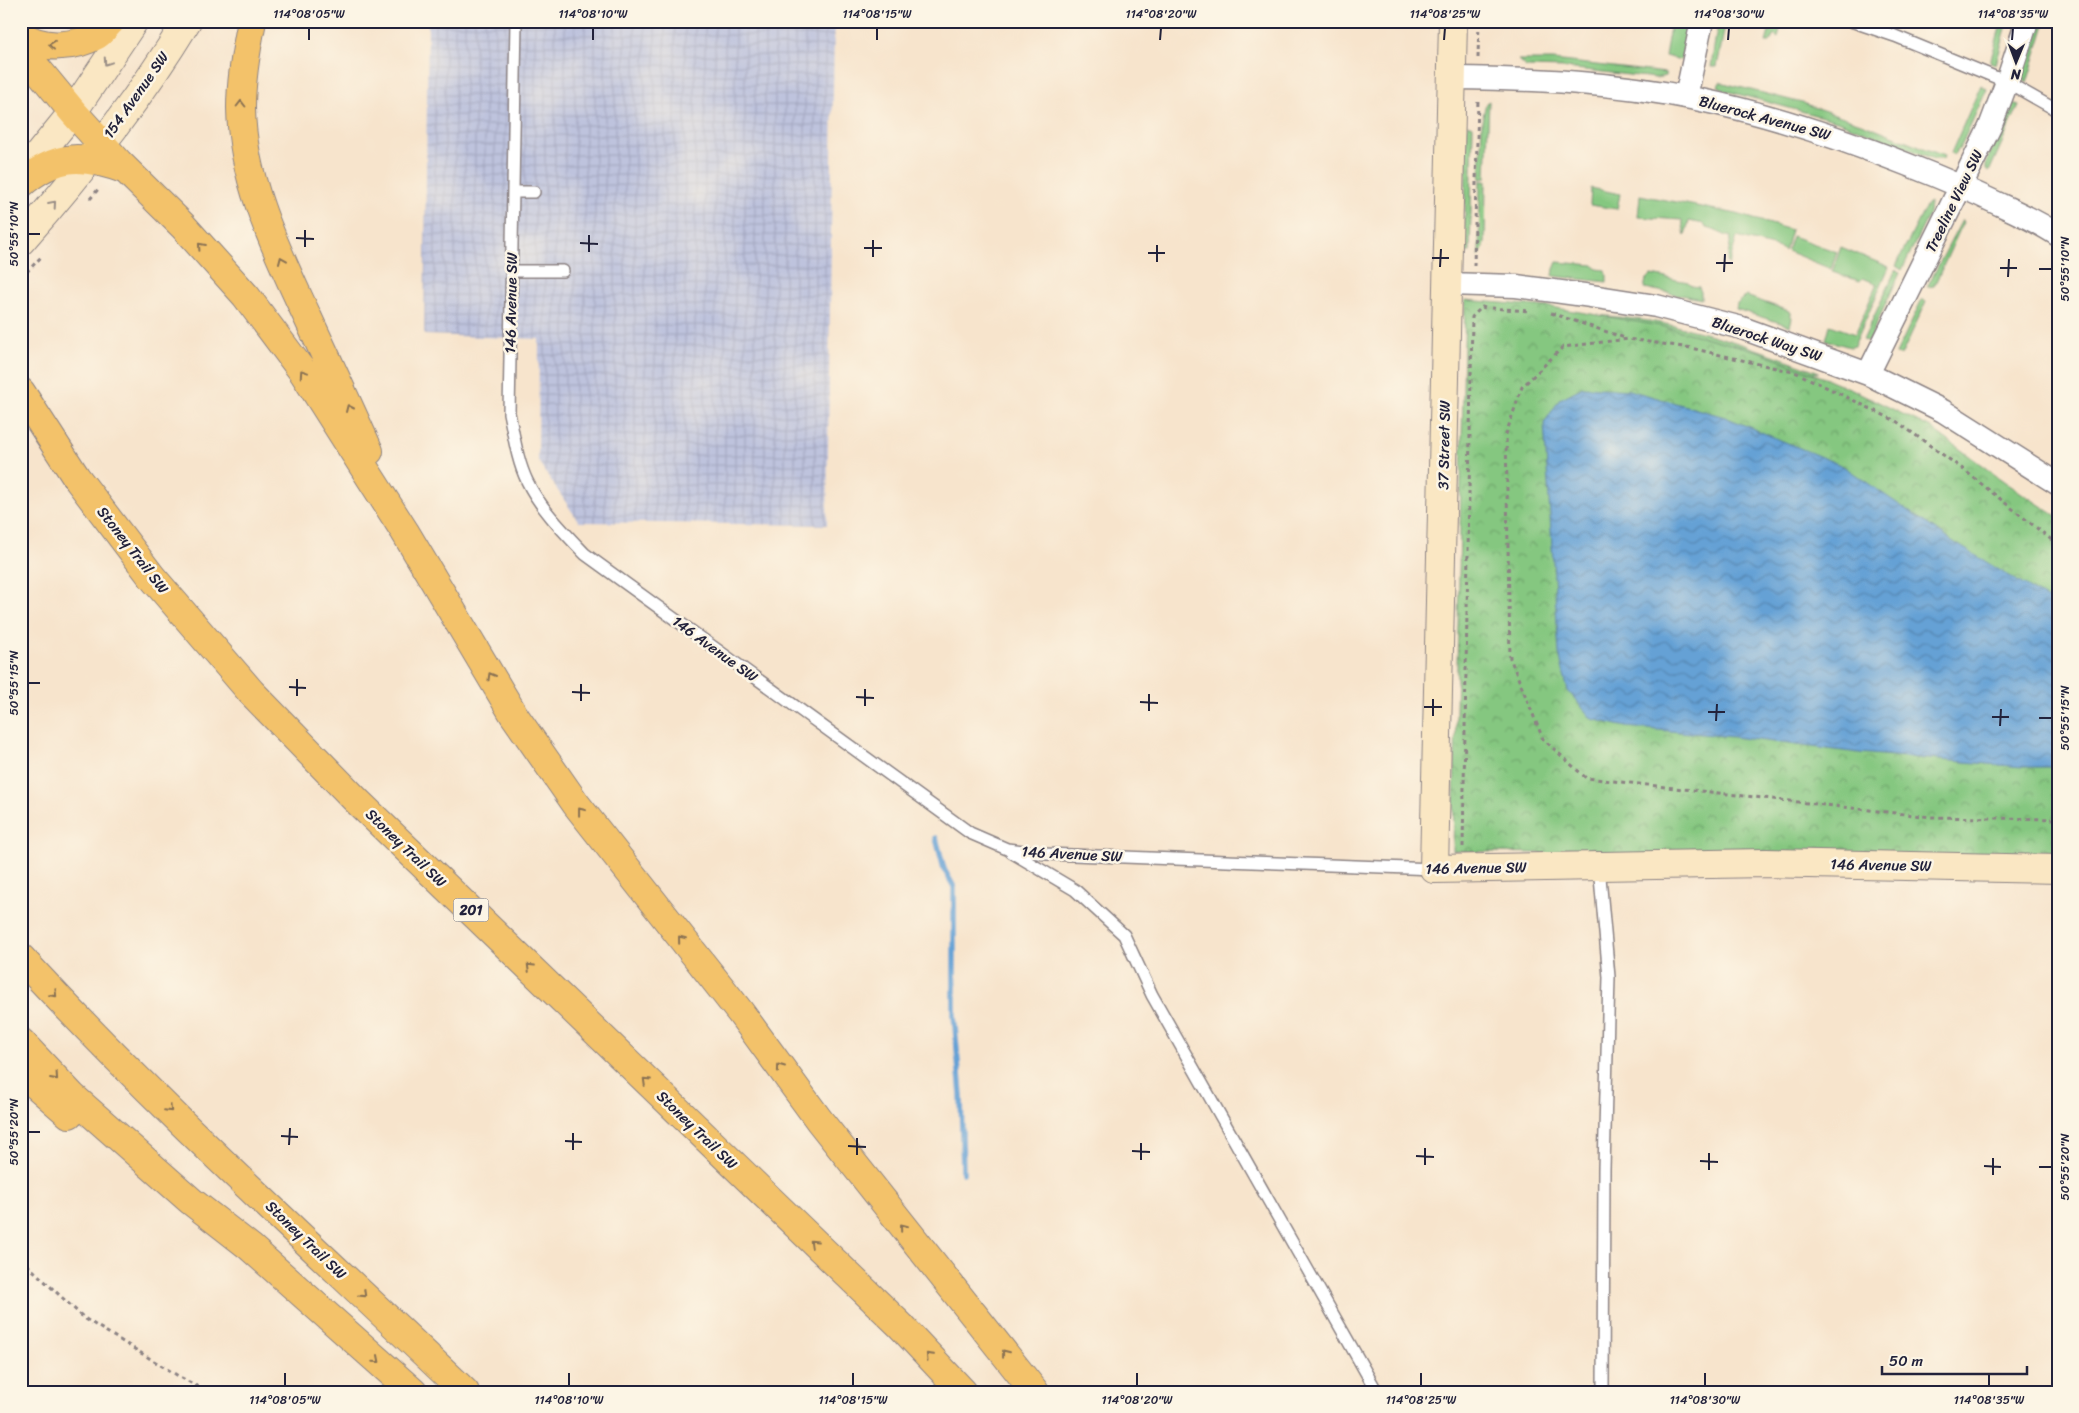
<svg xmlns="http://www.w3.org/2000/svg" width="2079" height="1413" viewBox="0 0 2079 1413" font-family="Sriracha,sans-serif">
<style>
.industrial{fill:url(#industrial-grid)}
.green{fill:#85c780;stroke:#54745e}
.park{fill:url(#park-crowns);stroke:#54745e}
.water{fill:url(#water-waves);stroke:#446288}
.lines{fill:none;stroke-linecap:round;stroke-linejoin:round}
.stream{stroke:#65a1d5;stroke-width:5.5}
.lane-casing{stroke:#8c8384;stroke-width:14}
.street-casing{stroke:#8c8384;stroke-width:25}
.secondary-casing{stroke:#8c8384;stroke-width:30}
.highway-casing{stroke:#8c8384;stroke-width:30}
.path{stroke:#8c8384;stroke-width:3;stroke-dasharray:4 4;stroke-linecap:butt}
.lane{stroke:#fff;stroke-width:11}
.street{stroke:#fff;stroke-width:22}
.secondary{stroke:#fae7c3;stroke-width:28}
.highway{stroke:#f3c26a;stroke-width:28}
.oneway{stroke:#8a7252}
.oneway2{stroke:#998e86}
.ticks{fill:none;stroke:#22223b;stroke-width:2}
.labels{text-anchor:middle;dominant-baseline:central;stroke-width:5;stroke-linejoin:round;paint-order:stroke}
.shield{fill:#fcf5e5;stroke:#63616e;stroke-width:1}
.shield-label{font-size:14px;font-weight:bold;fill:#22223b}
.street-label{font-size:15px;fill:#22223b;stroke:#fcf5e5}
.neatline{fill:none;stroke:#22223b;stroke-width:2}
.ticks-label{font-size:12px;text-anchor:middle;fill:#22223b}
</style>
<defs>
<pattern id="industrial-grid" width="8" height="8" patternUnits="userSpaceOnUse" patternTransform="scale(1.25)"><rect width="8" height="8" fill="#bec3dd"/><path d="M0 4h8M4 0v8" fill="none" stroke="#a3a7bf"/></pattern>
<pattern id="park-crowns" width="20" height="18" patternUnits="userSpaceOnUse" patternTransform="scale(1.25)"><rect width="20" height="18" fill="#85c780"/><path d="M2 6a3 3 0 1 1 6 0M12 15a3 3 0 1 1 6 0" fill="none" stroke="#6ca16a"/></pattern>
<pattern id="water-waves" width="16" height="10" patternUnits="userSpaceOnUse" patternTransform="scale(1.25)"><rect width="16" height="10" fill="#65a1d5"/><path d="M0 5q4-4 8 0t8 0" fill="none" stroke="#5383ae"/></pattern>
</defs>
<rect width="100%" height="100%" fill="#fcf5e5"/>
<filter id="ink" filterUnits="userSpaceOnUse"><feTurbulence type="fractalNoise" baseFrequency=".02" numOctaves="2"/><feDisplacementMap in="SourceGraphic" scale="10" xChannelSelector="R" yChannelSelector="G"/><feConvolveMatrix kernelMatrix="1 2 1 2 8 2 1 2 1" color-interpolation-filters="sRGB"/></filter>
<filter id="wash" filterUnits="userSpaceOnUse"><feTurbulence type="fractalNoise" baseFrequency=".0096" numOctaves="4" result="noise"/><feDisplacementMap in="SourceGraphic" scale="20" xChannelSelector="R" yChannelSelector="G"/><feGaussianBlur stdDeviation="1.12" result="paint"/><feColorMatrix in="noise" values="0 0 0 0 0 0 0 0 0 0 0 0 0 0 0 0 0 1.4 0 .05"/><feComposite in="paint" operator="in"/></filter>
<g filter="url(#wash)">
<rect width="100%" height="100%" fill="#f7e4cc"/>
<path class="industrial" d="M 428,21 L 834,21 L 827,525 L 579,522 L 538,461 L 539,339 L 424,335 Z"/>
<path class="green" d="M 1671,21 L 1688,21 L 1681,60 L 1665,56 Z
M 1718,21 L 1726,21 L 1717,67 L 1711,67 Z
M 1772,21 L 1782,21 L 1778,38 L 1774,35 L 1770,42 L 1766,42 Z
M 2002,21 L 2008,21 L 1996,64 L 1990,62 Z
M 2039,21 L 2046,21 L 2027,83 L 2022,79 Z
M 1518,60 L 1553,60 L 1666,73 L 1665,76 L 1656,78 L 1566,68 L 1526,67 Z
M 1720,82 L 1802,103 L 1864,124 L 1944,156 L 1943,159 L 1934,159 L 1837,121 L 1723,90 L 1718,86 Z
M 1981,85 L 1987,89 L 1960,148 L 1953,155 L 1951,153 Z
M 1489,101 L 1486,178 L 1480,179 L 1482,121 L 1486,103 Z
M 2012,103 L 2019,105 L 1989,172 L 1986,170 L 1986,163 Z
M 1467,124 L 1473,126 L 1470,252 L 1464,252 Z
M 1480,181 L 1486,181 L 1485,243 L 1479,257 Z
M 1591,188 L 1620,194 L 1617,209 L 1590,205 Z
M 1640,195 L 1737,214 L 1791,230 L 1785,251 L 1780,248 L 1737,237 L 1729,264 L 1727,263 L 1731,237 C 1722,235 1715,229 1706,228 L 1704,224 L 1689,221 L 1685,236 L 1682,220 L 1638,217 Z
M 1930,202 L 1929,214 L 1902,270 L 1896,266 L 1927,204 Z
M 1962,220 L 1963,223 L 1934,286 L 1927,287 Z
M 1792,236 L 1837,252 L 1831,269 L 1787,251 Z
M 1841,247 L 1889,267 L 1854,346 L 1850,347 L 1826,340 L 1830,325 L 1855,334 L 1877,284 L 1863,278 L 1860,281 L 1832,272 Z
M 1557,262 L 1594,265 L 1597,269 L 1605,270 L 1607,275 L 1607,282 L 1553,276 L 1554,269 Z
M 1896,269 L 1900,273 L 1868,342 L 1863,340 Z
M 1651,275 L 1688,282 L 1692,286 L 1699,287 L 1701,292 L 1701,299 L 1644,288 L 1646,280 Z
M 1746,296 L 1789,311 L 1792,318 L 1790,326 L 1736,309 L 1737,304 Z
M 1922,299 L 1926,302 L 1901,356 L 1896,354 Z
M 1565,312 C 1590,315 1616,316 1642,320 C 1703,329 1762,350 1819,372 L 1815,373 L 1694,339 Z"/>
<path class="park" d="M 1465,300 L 1551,307 L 1661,326 L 1758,351 L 1852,389 L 1931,428 L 2005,482 L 2058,517 L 2058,866 L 1453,851 Z"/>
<path class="water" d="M 1583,387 L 1629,390 L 1725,417 L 1843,466 L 1952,541 L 2058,606 L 2058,767 L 2023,767 L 1859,753 L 1734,737 L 1626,727 L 1592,719 L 1568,691 L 1559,654 L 1544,423 L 1560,399 Z"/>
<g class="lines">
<path class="stream" d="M 936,838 L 944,869 L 954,887 L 954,1015 L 961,1095 L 963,1173"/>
</g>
</g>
<g filter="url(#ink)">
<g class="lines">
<g class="lane-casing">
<path id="lane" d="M 516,21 L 509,413 C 514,436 517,460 527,481 C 540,508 564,532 585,554 L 970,833 L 1007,849 L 1047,854 L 1434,869
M 1851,21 L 1895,36 L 2007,82 L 2058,111
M 513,192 L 534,192
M 512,271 L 563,271
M 1011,852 L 1075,890 L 1124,935 L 1152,995 L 1377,1392
M 1599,866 L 1609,977 L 1604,1169 L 1603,1392"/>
</g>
<g class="street-casing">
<path id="street" d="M 1452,78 C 1533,79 1615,82 1696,99 C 1770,114 1841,138 1911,166 C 1942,178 1972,191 2001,205 C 2021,214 2040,223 2058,235
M 1686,97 L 1702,21
M 1447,284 L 1516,286 L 1584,295 L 1656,306 L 1742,328 L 1868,374 L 1943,411 L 2058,484
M 1868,374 L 1990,127 L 2007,82 L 2027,21"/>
</g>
<g class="secondary-casing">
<path id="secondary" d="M 1453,21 L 1434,869 L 1766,863 L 2058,869
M 21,176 L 73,112 L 134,21
M 21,241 C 82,172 139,100 187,21"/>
</g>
<g class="highway-casing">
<path id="highway" d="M 252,21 C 246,50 241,78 241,108 C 242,181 277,251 307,316 C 328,361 349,406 369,451
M 21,34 C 41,51 76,47 97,35 C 102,32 106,26 111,21
M 21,49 L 73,112 L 119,163 L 183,226 L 246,296 L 303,372 L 405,532 L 514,715 L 576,804 L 740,1012 L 819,1120 L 1035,1392
M 21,184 C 57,153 83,154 126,170
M 21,392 L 76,477 L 152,577 L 251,692 L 356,800 L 900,1325 L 963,1392
M 21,958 C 161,1110 316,1249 465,1392
M 21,1042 L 73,1097 L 191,1201 L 250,1247 L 413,1392
M 21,1072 L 69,1114"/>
</g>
<path class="path" d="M 1478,58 L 1479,21
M 90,199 L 100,187
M 1474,266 L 1478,99
M 21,278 L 43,255
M 1491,308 L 1529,311
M 1551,313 L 1625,338
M 2058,545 L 1964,470 L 1896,421 L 1797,373 L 1691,348 L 1628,339 L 1563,347 L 1522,387 L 1506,434 L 1510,658 L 1543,739 L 1586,778 L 1931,817 L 2058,819
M 1463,847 L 1472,317 L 1482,307 L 1485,308
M 21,1259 L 84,1318 L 180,1377 L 208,1392"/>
<use href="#lane" class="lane"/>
<use href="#street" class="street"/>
<use href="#secondary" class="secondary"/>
<use href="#highway" class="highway"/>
</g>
<defs><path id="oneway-chevron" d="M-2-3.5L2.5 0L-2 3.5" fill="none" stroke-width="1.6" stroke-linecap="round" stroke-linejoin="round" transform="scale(1.25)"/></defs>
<g class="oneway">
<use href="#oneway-chevron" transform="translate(52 45) rotate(-174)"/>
<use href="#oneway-chevron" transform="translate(241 104) rotate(-90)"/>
<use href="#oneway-chevron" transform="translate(201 246) rotate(-132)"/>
<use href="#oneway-chevron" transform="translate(282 260) rotate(-113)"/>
<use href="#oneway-chevron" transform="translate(303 373) rotate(-124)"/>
<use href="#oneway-chevron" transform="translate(349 408) rotate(-114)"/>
<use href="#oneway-chevron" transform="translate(491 676) rotate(-120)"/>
<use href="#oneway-chevron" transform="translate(581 811) rotate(-128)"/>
<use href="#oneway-chevron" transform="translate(681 939) rotate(-129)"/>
<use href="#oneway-chevron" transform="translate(530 967) rotate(-136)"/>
<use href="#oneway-chevron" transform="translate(54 994) rotate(46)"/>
<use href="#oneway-chevron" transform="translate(780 1067) rotate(-126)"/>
<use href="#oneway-chevron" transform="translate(55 1077) rotate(48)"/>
<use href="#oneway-chevron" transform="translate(646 1081) rotate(-136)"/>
<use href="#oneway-chevron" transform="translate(169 1109) rotate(45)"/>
<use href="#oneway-chevron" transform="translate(903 1227) rotate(-129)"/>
<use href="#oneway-chevron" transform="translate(813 1243) rotate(-136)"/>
<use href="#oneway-chevron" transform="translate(363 1294) rotate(44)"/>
<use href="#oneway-chevron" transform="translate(1005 1353) rotate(-128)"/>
<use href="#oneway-chevron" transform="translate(929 1356) rotate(-133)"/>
<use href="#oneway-chevron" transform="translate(377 1360) rotate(41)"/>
</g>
<g class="oneway2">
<use href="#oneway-chevron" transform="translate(107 62) rotate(124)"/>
<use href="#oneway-chevron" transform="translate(53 204) rotate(-49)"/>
</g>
</g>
<path class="ticks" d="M 309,40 L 309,28M 593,40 L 593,28M 877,40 L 877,28M 1160,40 L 1161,28M 1444,40 L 1445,28M 1728,40 L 1729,28M 2012,40 L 2013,28M 28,234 L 40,234M 296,238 L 314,239M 580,243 L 598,244M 305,247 L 305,230M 864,248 L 882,248M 589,252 L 589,235M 1148,253 L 1165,253M 873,257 L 873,240M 1432,258 L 1449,258M 1157,262 L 1157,245M 1716,263 L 1733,263M 1440,267 L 1441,249M 2000,268 L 2017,268M 2039,269 L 2052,269M 1724,272 L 1725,254M 2008,277 L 2009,259M 28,683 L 40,683M 289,687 L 306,688M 572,692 L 590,693M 297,696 L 297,679M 856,697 L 874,698M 581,701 L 581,684M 1140,702 L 1158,703M 865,706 L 865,689M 1424,707 L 1442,707M 1149,711 L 1149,694M 1708,712 L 1725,712M 1433,716 L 1433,699M 1992,717 L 2009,717M 2039,718 L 2052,718M 1716,721 L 1717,704M 2000,726 L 2001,709M 28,1132 L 40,1132M 281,1136 L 298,1137M 565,1141 L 582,1142M 289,1145 L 290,1128M 848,1146 L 866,1147M 573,1150 L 573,1133M 1132,1151 L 1150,1152M 857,1155 L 857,1138M 1416,1156 L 1434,1157M 1141,1160 L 1141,1143M 1700,1161 L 1718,1162M 1425,1165 L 1425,1148M 1984,1166 L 2001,1167M 2039,1167 L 2052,1167M 1709,1170 L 1709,1153M 1993,1175 L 1993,1158M 285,1386 L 285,1373M 569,1386 L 569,1373M 853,1386 L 853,1373M 1137,1386 L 1137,1373M 1421,1386 L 1421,1373M 1705,1386 L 1705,1373M 1989,1386 L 1989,1373"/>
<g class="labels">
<rect class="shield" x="453.5" y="898.5" width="35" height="23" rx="4"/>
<g class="shield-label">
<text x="471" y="910">201</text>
</g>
<g class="street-label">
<text transform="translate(136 95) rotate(-55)">154 Avenue SW</text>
<text transform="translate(1765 118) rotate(15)">Bluerock Avenue SW</text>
<text transform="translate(1954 201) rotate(-64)">Treeline View SW</text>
<text transform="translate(511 303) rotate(-89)">146 Avenue SW</text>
<text transform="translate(1767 339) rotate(18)">Bluerock Way SW</text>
<text transform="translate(1444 445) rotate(-89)">37 Street SW</text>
<text transform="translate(133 550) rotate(52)">Stoney Trail SW</text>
<text transform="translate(715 649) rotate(36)">146 Avenue SW</text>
<text transform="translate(406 848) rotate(44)">Stoney Trail SW</text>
<text transform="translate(1072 854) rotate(3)">146 Avenue SW</text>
<text transform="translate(1881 865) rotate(1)">146 Avenue SW</text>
<text transform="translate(1476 868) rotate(-1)">146 Avenue SW</text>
<text transform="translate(697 1130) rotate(44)">Stoney Trail SW</text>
<text transform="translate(306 1240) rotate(44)">Stoney Trail SW</text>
</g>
</g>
<rect width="2079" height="1413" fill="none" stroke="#fcf5e5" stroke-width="55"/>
<g transform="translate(2016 62) rotate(181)" stroke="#fcf5e5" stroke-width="4" paint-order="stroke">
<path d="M0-4L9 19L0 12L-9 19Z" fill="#22223b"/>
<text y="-8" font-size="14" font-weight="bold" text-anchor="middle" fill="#22223b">N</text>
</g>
<path d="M1882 1366v8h145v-8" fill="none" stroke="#22223b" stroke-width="2.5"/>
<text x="1889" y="1366" font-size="15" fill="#22223b" stroke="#fcf5e5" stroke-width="4" paint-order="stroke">50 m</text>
<rect x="28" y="28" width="2024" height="1358" class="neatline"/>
<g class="ticks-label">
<text x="309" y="18">114°08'05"W</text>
<text x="593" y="18">114°08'10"W</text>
<text x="877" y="18">114°08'15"W</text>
<text x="1161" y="18">114°08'20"W</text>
<text x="1445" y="18">114°08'25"W</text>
<text x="1729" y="18">114°08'30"W</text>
<text x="2013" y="18">114°08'35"W</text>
<text transform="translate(14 234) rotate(-90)" y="4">50°55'10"N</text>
<text transform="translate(2065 269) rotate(-90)" y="4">50°55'10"N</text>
<text transform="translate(14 683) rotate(-90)" y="4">50°55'15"N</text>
<text transform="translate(2065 718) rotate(-90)" y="4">50°55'15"N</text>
<text transform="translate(14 1132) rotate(-90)" y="4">50°55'20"N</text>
<text transform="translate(2065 1167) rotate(-90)" y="4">50°55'20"N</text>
<text x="285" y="1404">114°08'05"W</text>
<text x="569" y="1404">114°08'10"W</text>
<text x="853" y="1404">114°08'15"W</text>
<text x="1137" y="1404">114°08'20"W</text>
<text x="1421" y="1404">114°08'25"W</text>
<text x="1705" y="1404">114°08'30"W</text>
<text x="1989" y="1404">114°08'35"W</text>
</g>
</svg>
